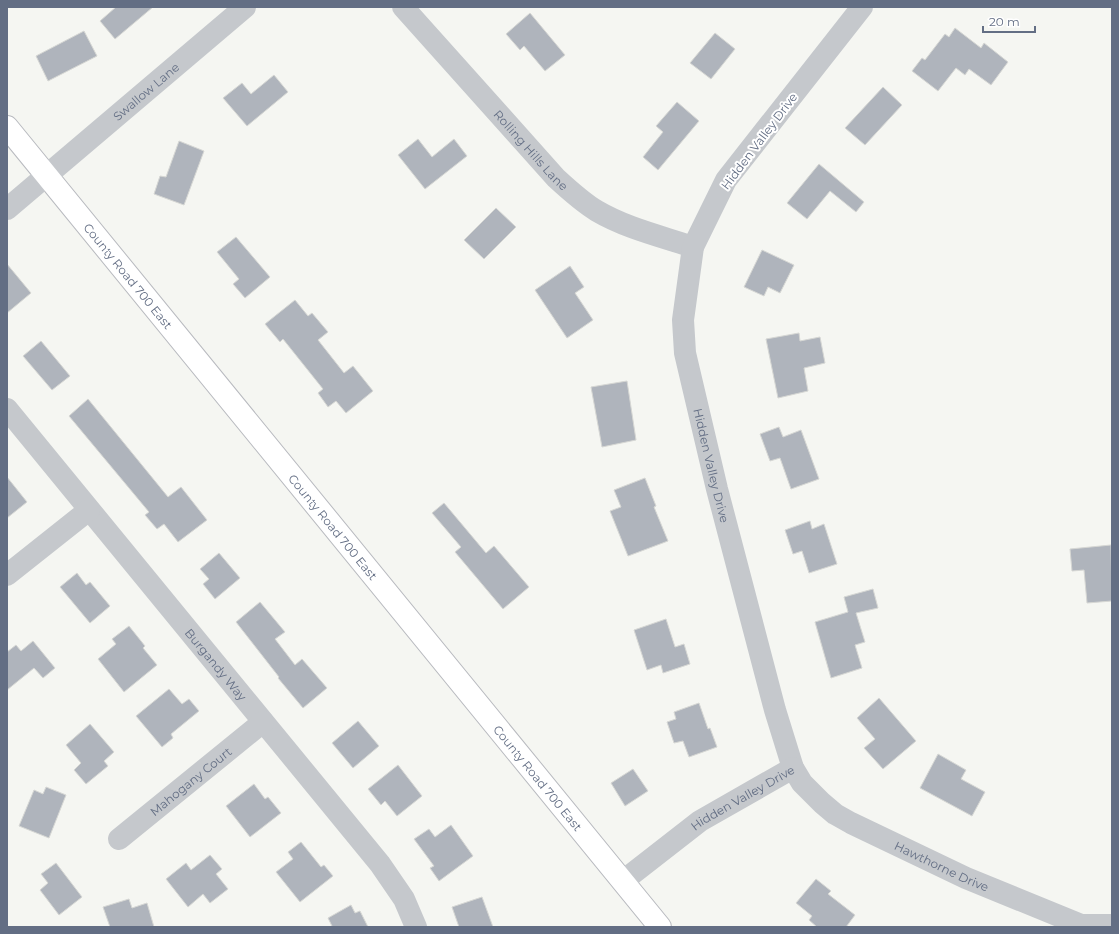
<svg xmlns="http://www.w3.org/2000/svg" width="1119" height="934" viewBox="0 0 1119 934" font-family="Montserrat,sans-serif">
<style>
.building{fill:#afb4bc;stroke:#d6d7d4}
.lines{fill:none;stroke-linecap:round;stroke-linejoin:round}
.major-casing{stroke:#b8babf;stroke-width:24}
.minor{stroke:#c5c8cc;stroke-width:22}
.major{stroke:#fff;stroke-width:22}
.labels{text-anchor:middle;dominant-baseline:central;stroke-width:4;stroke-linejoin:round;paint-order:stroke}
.street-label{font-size:12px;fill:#636e84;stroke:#fff}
</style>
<rect width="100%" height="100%" fill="#f5f6f2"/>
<path class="building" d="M 116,7 L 153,7 L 115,39 L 100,21 Z
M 530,13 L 565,55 L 545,71 L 524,46 L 520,50 L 506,34 Z
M 955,28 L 981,48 L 984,43 L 1008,62 L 991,85 L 969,69 L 965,75 L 956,68 L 938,91 L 912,71 L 922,58 L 925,60 L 945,34 L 949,37 Z
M 84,31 L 97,56 L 48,81 L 36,56 Z
M 715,33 L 735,49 L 711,79 L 690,63 Z
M 274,75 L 288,92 L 247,126 L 223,98 L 242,83 L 251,94 Z
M 883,87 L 902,105 L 865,145 L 845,128 Z
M 677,102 L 699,121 L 658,170 L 643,157 L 663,132 L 656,126 Z
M 418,139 L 432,157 L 454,139 L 467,156 L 425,189 L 398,155 Z
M 179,141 L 204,151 L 184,205 L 154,194 L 160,176 L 166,177 Z
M 819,164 L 864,202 L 856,212 L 830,191 L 807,219 L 787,203 Z
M 496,208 L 516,227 L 484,259 L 464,240 Z
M 236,237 L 270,277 L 245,298 L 233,284 L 239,279 L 217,252 Z
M 762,250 L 794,265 L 780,293 L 768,287 L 764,296 L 744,287 Z
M 7,264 L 31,293 L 7,313 Z
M 570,266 L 584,287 L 575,293 L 593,320 L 567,338 L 535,290 Z
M 295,300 L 308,316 L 312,313 L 328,332 L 318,340 L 344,373 L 353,366 L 373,391 L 346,413 L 336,401 L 328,407 L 318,393 L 323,389 L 283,339 L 280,342 L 265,324 Z
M 799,333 L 800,341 L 820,337 L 825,363 L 804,368 L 808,391 L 778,398 L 766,339 Z
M 41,341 L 70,376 L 52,390 L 23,356 Z
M 627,381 L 636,440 L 602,447 L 591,387 Z
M 88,399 L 168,497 L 181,487 L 207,520 L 178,542 L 164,524 L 157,529 L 145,515 L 149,512 L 69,416 Z
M 779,427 L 783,437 L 801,430 L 819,479 L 791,489 L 780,458 L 770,461 L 760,434 Z
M 7,477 L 27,502 L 7,518 Z
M 645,478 L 656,506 L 654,507 L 668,541 L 628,556 L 610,511 L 621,507 L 614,490 Z
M 444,503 L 486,553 L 494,546 L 529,587 L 503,609 L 455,552 L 461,547 L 432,513 Z
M 810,521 L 812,529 L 824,524 L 837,564 L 809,573 L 802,551 L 793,554 L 785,530 Z
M 1111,545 L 1112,601 L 1087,603 L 1084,570 L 1072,571 L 1070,549 Z
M 219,553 L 240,578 L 215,599 L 203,584 L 209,579 L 200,569 Z
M 77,573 L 86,585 L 90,582 L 110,606 L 90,623 L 60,587 Z
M 873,589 L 878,608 L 856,613 L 865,642 L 855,645 L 862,668 L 831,678 L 815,622 L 848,612 L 844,597 Z
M 260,602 L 285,632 L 275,639 L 295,665 L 302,659 L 327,688 L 303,708 L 278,678 L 279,677 L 236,622 Z
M 666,619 L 675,647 L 684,644 L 690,664 L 663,673 L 661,665 L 647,670 L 634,630 Z
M 129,626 L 145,646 L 143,648 L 157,665 L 124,692 L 98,659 L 116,644 L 112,639 Z
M 33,641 L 55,668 L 43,678 L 34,668 L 7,690 L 7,652 L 16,645 L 21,651 Z
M 169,689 L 182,704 L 189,699 L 199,711 L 171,734 L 173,738 L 162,747 L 136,716 Z
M 879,698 L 916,741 L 883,769 L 864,748 L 875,739 L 857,718 Z
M 699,703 L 708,729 L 710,728 L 717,747 L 689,757 L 683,741 L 674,743 L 667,722 L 676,719 L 674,712 Z
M 358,721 L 379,746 L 353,768 L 332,743 Z
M 90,724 L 114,752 L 104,761 L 108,766 L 86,784 L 74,770 L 81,763 L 66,745 Z
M 938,754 L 966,770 L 961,779 L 985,792 L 972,816 L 920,788 Z
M 398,765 L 422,796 L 397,816 L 385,801 L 381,805 L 368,789 Z
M 633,769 L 648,791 L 625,806 L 611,783 Z
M 254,784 L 265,799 L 268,797 L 281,813 L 250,837 L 226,806 Z
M 46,787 L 66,795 L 49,838 L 19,826 L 34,790 L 43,794 Z
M 451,825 L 473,856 L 439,881 L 430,868 L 434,866 L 414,839 L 429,829 L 435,837 Z
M 301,842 L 321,867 L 324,865 L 333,876 L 300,902 L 276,872 L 293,859 L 288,852 Z
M 210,855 L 222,869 L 216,874 L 228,889 L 210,903 L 203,894 L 188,907 L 166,879 L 186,863 L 191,870 Z
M 56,863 L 82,897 L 59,915 L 40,890 L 48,883 L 41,874 Z
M 816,879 L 831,891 L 828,894 L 855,915 L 846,927 L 817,927 L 809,920 L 812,916 L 796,903 Z
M 482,897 L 493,927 L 459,927 L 452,907 Z
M 129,899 L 132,908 L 147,903 L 154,927 L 110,927 L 103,907 Z
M 351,905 L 355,913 L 360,911 L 368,927 L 329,927 L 332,926 L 328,918 Z"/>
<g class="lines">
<g class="major-casing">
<g id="major">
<path id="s7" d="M 7,127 L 660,927"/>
</g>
</g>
<g class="minor">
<path id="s1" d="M 403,7 L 556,178 C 569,190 582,202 597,211 C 626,228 660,236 693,247"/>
<path id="s2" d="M 862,7 L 726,180 L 693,247 L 683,320 L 685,353 L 717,489 L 775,710 L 793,768 L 802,783 L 822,803 L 835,814 L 851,823 L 966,878 L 1081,925 L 1112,925"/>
<path id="s3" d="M 7,209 L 245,7"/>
<path id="s4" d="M 7,409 L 380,864 L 404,899 L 416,927"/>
<path d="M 7,575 L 89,510"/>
<path id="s5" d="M 119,839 L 263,722"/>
<path id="s6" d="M 623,881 L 700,821 L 793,768"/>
</g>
<use href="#major" class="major"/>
</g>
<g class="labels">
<g class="street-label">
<text stroke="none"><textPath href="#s3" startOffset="182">Swallow Lane</textPath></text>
<text transform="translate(759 141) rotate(-53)">Hidden Valley Drive</text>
<text stroke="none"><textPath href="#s1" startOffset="192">Rolling Hills Lane</textPath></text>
<text stroke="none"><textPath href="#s7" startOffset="192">County Road 700 East</textPath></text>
<text stroke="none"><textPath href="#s2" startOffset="517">Hidden Valley Drive</textPath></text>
<text stroke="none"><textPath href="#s7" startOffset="516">County Road 700 East</textPath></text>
<text stroke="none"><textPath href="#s4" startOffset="330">Burgandy Way</textPath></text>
<text stroke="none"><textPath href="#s7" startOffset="840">County Road 700 East</textPath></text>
<text stroke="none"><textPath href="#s5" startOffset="92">Mahogany Court</textPath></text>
<text stroke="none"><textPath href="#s6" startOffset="146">Hidden Valley Drive</textPath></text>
<text stroke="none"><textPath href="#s2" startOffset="1012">Hawthorne Drive</textPath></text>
</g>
</g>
<rect width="1119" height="934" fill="none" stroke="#636e84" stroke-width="16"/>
<path d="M983 26v6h52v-6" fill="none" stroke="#636e84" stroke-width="2"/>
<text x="989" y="26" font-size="12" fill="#636e84" stroke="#ffffff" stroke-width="3" paint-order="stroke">20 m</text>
</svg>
